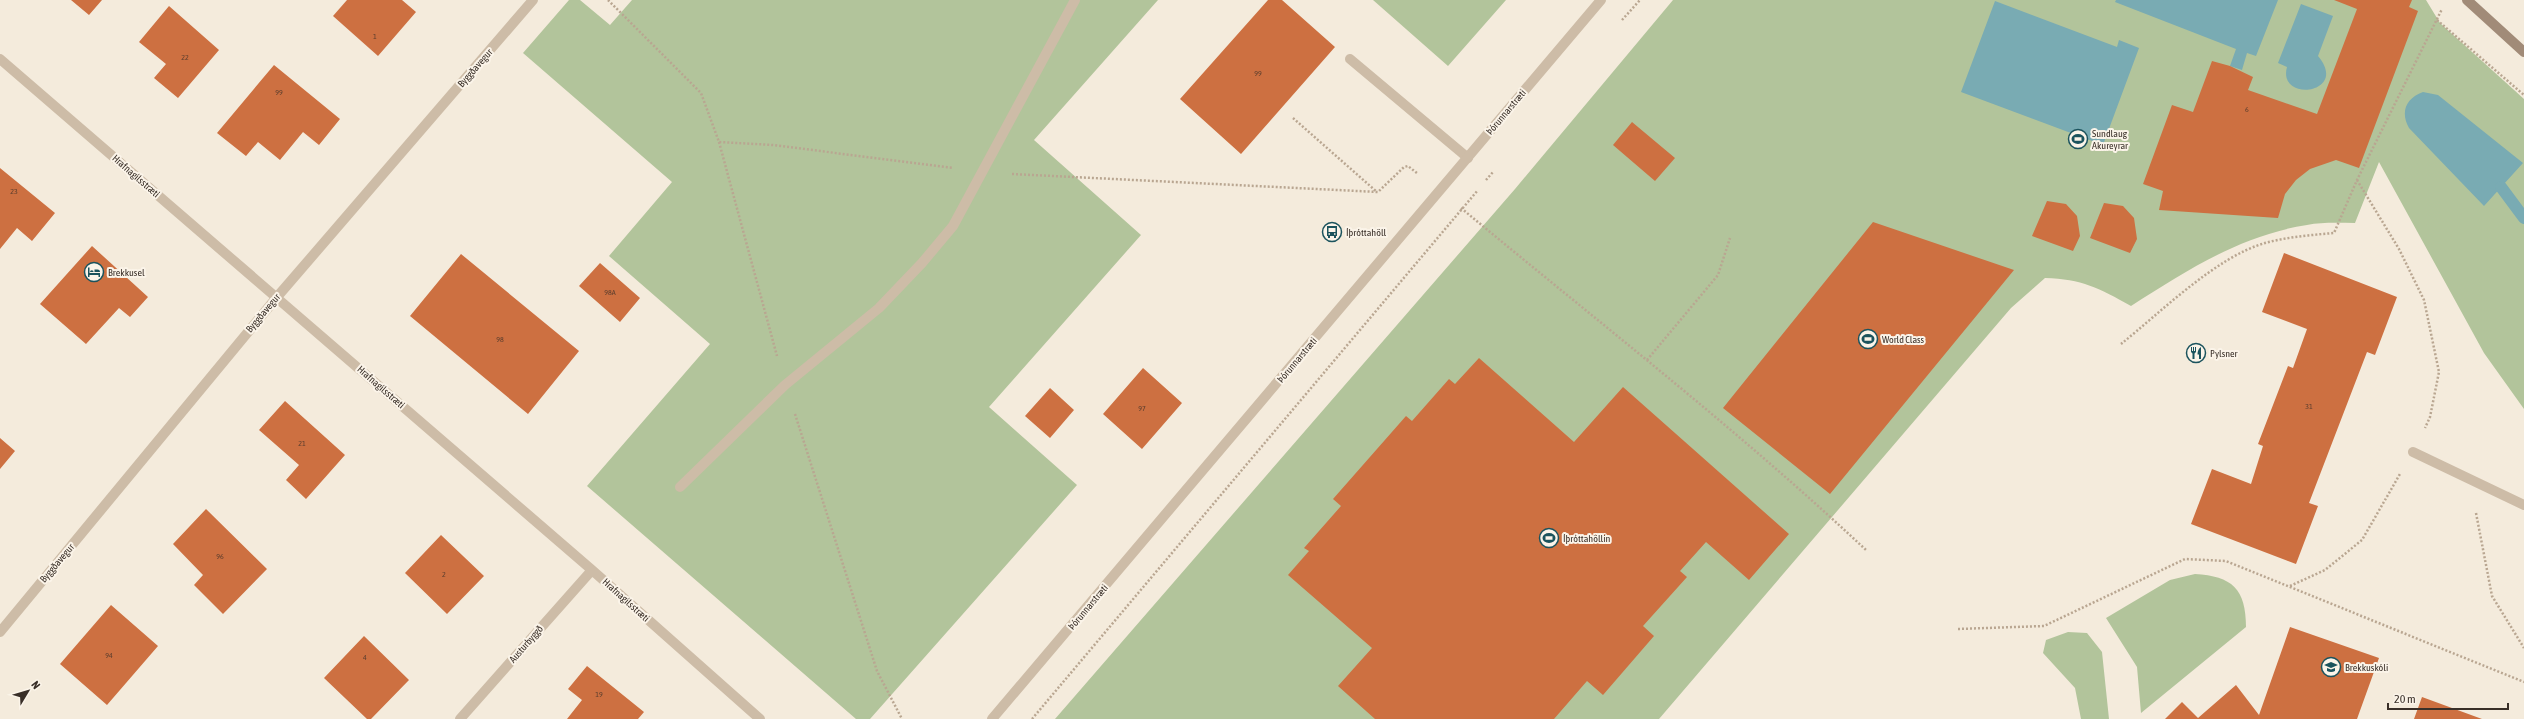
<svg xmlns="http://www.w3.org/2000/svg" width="2524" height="719" viewBox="0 0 2524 719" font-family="'Asap Condensed',sans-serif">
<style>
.green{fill:#b2c49b}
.water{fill:#79abb3}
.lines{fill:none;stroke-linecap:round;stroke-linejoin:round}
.stream{stroke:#79abb3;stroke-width:12}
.building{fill:#cd7041}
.path{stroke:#b9a691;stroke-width:2.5;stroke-dasharray:2 2;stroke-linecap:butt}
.service{stroke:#cdbca7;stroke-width:10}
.minor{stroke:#cdbca7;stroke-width:10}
.tertiary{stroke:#cdbca7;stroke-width:10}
.secondary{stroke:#a18b78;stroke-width:10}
.labels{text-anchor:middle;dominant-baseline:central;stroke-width:4;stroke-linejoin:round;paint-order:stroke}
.number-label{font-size:8px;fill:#5e3f2e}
.street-label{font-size:10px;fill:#392f28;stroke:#fbf4e9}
.poi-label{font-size:10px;fill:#392f28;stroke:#fbf4e9;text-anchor:start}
</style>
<rect width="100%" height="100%" fill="#f4ebdc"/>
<path class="green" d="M 569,0 L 580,0 L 610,25 L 632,0 L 1158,0 L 1034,140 L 1141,235 L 989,407 L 1077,485 L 870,719 L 856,719 L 587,486 L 710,344 L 609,256 L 672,182 L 523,53 Z
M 1373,0 L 1506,0 L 1448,66 Z
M 1673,0 L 2426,0 L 2440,23 L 2524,99 L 2524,409 L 2484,353 L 2379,162 L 2355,223 C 2339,223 2322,222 2307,225 C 2241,235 2186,271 2131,306 C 2099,288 2082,279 2045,278 L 2011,308 L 1659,719 L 1055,719 L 1515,189 Z
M 2195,574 C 2232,576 2246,589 2246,627 L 2141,713 L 2137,667 L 2106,618 L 2170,580 Z
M 2068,632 L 2087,633 L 2102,652 L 2109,719 L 2081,719 L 2075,688 L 2043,653 L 2046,640 Z"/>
<path class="water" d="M 2116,0 L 2278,0 L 2256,56 L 2247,53 L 2242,70 L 2230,66 L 2236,49 L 2115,2 Z
M 1995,1 L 2117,47 L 2119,40 L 2139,48 L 2103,145 L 1961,92 Z
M 2301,4 L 2333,16 L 2318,56 C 2350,94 2277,103 2287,67 L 2278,63 Z
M 2423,92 L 2438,95 L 2523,163 L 2484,206 L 2409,128 C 2400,112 2406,98 2423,92 Z"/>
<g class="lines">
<path class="stream" d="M 2501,187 L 2524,218"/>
</g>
<path class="building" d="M 71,0 L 102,0 L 89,15 Z
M 347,0 L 402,0 L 416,12 L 378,56 L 333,16 Z
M 1268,0 L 1282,0 L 1335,47 L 1241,154 L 1180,99 Z
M 2334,0 L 2412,0 L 2409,7 L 2418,11 L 2359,168 L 2336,160 L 2310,169 L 2296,180 L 2285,194 L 2278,218 L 2159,210 L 2163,191 L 2143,184 L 2172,105 L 2193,112 L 2212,61 L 2230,66 L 2253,77 L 2248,90 L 2317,114 L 2357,9 Z
M 169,6 L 219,50 L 178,98 L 154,78 L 166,64 L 139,42 Z
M 274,65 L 340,119 L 319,145 L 303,132 L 280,160 L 258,142 L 246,156 L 217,133 Z
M 1632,122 L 1675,158 L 1655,181 L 1613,145 Z
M 0,168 L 55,213 L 32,241 L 17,228 L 0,249 Z
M 2047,201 L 2066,204 L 2077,216 L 2080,236 L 2073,251 L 2032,236 Z
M 2104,203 L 2123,206 L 2134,218 L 2137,239 L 2130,253 L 2090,238 Z
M 1873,222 L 2014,270 L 1830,494 L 1723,408 Z
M 92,246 L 148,297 L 130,317 L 119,308 L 86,344 L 40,304 Z
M 2284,253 L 2397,297 L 2375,355 L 2367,352 L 2309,503 L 2318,506 L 2296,564 L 2191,524 L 2212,469 L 2251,484 L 2263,446 L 2258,444 L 2288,366 L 2293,368 L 2307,329 L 2262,312 Z
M 461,254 L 579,351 L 528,414 L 410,316 Z
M 600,263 L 640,298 L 620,322 L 579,286 Z
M 1479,358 L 1574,442 L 1623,387 L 1789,534 L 1749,580 L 1706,542 L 1680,571 L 1687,577 L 1643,626 L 1654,636 L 1603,695 L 1587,681 L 1554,719 L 1375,719 L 1338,686 L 1372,648 L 1288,575 L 1309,551 L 1304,548 L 1341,506 L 1333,499 L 1406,416 L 1412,421 L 1449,379 L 1455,384 Z
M 1143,368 L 1182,403 L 1142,449 L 1103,414 Z
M 1050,388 L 1074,410 L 1050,438 L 1025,416 Z
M 285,401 L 345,455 L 306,499 L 286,480 L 299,465 L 259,430 Z
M 0,438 L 15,451 L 0,469 Z
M 206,509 L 267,569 L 223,614 L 194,585 L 203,575 L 173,544 Z
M 441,535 L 484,576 L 447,614 L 405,573 Z
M 111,605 L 158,646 L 107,705 L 60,664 Z
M 2290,627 L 2379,658 L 2357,719 L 2165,719 L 2182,702 L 2198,718 L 2236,685 L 2259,715 Z
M 364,636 L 409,680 L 371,719 L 367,719 L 324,678 Z
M 587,666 L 644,712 L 638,719 L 567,719 L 582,700 L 568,689 Z
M 2422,697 L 2482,719 L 2414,719 Z"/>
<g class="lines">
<path class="path" d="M 608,0 L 701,93 L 719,142 L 773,145 L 953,168
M 1622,20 L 1640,0
M 2437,20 L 2524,95
M 1293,118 L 1377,192
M 719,142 L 777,356
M 1012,174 L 1378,192 L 1404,167 L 1408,166 L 1418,174
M 1486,180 L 1493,172
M 2357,180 L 2399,249 L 2424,300 L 2439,372 L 2430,417 L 2425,428
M 1461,208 C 1597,321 1737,429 1866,550
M 2121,344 C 2161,312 2216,257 2265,243 C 2287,237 2311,235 2334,233 L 2357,180 L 2442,9
M 1647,360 L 1718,275 L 1730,238
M 795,414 L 877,671 L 902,719
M 2476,513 L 2492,596 L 2524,648
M 2290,586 L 2325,570 L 2362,540 L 2400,474
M 1958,629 L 2044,626 L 2185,559 L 2226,561 L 2524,682
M 1032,719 L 1478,190"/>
<path class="service" d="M 1350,59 L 1468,158
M 2413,452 L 2524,505
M 680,487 L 785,385 L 879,308 L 922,263 L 953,226 L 1075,0"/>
<path class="minor" d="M 0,59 L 592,570 L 760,719
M 0,632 L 277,297 L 533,0
M 460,719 L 592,570"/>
<path class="tertiary" d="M 992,719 L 1601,0"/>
<path class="secondary" d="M 2467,0 L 2524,52"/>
</g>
<defs>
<g id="stadium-ring" transform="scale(1)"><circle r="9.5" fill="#fbf4e9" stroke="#1b535d" stroke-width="1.5"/><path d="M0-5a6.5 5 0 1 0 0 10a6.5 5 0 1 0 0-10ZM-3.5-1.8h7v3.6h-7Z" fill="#1b535d"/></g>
<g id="bus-ring" transform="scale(1)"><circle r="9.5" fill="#fbf4e9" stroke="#1b535d" stroke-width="1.5"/><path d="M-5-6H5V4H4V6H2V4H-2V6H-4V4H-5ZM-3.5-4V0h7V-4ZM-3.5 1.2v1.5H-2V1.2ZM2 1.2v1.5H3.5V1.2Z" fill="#1b535d"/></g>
<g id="hotel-ring" transform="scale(1)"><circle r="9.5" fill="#fbf4e9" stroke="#1b535d" stroke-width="1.5"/><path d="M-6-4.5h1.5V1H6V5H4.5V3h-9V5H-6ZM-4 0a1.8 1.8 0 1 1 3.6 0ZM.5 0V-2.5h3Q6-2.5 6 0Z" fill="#1b535d"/></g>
<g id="restaurant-ring" transform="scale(1)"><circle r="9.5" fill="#fbf4e9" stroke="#1b535d" stroke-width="1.5"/><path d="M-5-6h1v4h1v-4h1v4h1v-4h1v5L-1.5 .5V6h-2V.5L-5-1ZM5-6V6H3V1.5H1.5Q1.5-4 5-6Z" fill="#1b535d"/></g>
<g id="school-ring" transform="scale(1)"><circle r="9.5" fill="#fbf4e9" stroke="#1b535d" stroke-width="1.5"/><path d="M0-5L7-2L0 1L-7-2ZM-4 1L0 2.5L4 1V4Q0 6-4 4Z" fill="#1b535d"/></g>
</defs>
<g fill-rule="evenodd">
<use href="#stadium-ring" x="2078" y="139"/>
<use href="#bus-ring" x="1332" y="232"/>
<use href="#hotel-ring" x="94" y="272"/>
<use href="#stadium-ring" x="1868" y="339"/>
<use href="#restaurant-ring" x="2196" y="353"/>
<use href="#stadium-ring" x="1549" y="538"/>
<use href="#school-ring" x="2331" y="667"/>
</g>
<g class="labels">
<g class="number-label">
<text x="375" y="36">1</text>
<text x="185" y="57">22</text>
<text x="1258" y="73">99</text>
<text x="279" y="92">99</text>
<text x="2247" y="109">6</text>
<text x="14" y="191">23</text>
<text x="610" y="292">98A</text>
<text x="500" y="339">98</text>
<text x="2309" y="406">31</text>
<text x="1142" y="408">97</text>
<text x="302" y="443">21</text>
<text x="220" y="556">96</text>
<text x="444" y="574">2</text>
<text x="109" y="655">94</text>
<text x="365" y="657">4</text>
<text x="599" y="694">19</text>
</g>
<g class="street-label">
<text transform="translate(475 68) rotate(-49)">Byggðavegur</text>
<text transform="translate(1506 112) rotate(-50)">Þórunnarstræti</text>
<text transform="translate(136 176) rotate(41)">Hrafnagilsstræti</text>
<text transform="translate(263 313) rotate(-50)">Byggðavegur</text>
<text transform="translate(1297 360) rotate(-50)">Þórunnarstræti</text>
<text transform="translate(381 387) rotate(41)">Hrafnagilsstræti</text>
<text transform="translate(57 563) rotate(-50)">Byggðavegur</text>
<text transform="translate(626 600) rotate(42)">Hrafnagilsstræti</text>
<text transform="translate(1088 607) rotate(-50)">Þórunnarstræti</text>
<text transform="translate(526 644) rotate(-49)">Austurbyggð</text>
</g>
<g class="poi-label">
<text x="2092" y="133">Sundlaug<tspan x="2092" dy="12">Akureyrar</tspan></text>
<text x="1346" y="232">Íþróttahöll</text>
<text x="108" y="272">Brekkusel</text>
<text x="1882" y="339">World Class</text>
<text x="2210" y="353">Pylsner</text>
<text x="1563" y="538">Íþróttahöllin</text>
<text x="2345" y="667">Brekkuskóli</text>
</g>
</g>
<g transform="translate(28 691) rotate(52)" stroke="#fbf4e9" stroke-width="3" paint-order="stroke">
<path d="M0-3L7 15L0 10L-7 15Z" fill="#392f28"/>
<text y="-6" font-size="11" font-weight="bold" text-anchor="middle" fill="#392f28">N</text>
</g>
<path d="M2388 703v6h120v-6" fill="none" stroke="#392f28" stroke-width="2"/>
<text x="2394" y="703" font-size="12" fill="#392f28" stroke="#fbf4e9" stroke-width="3" paint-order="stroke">20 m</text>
</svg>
